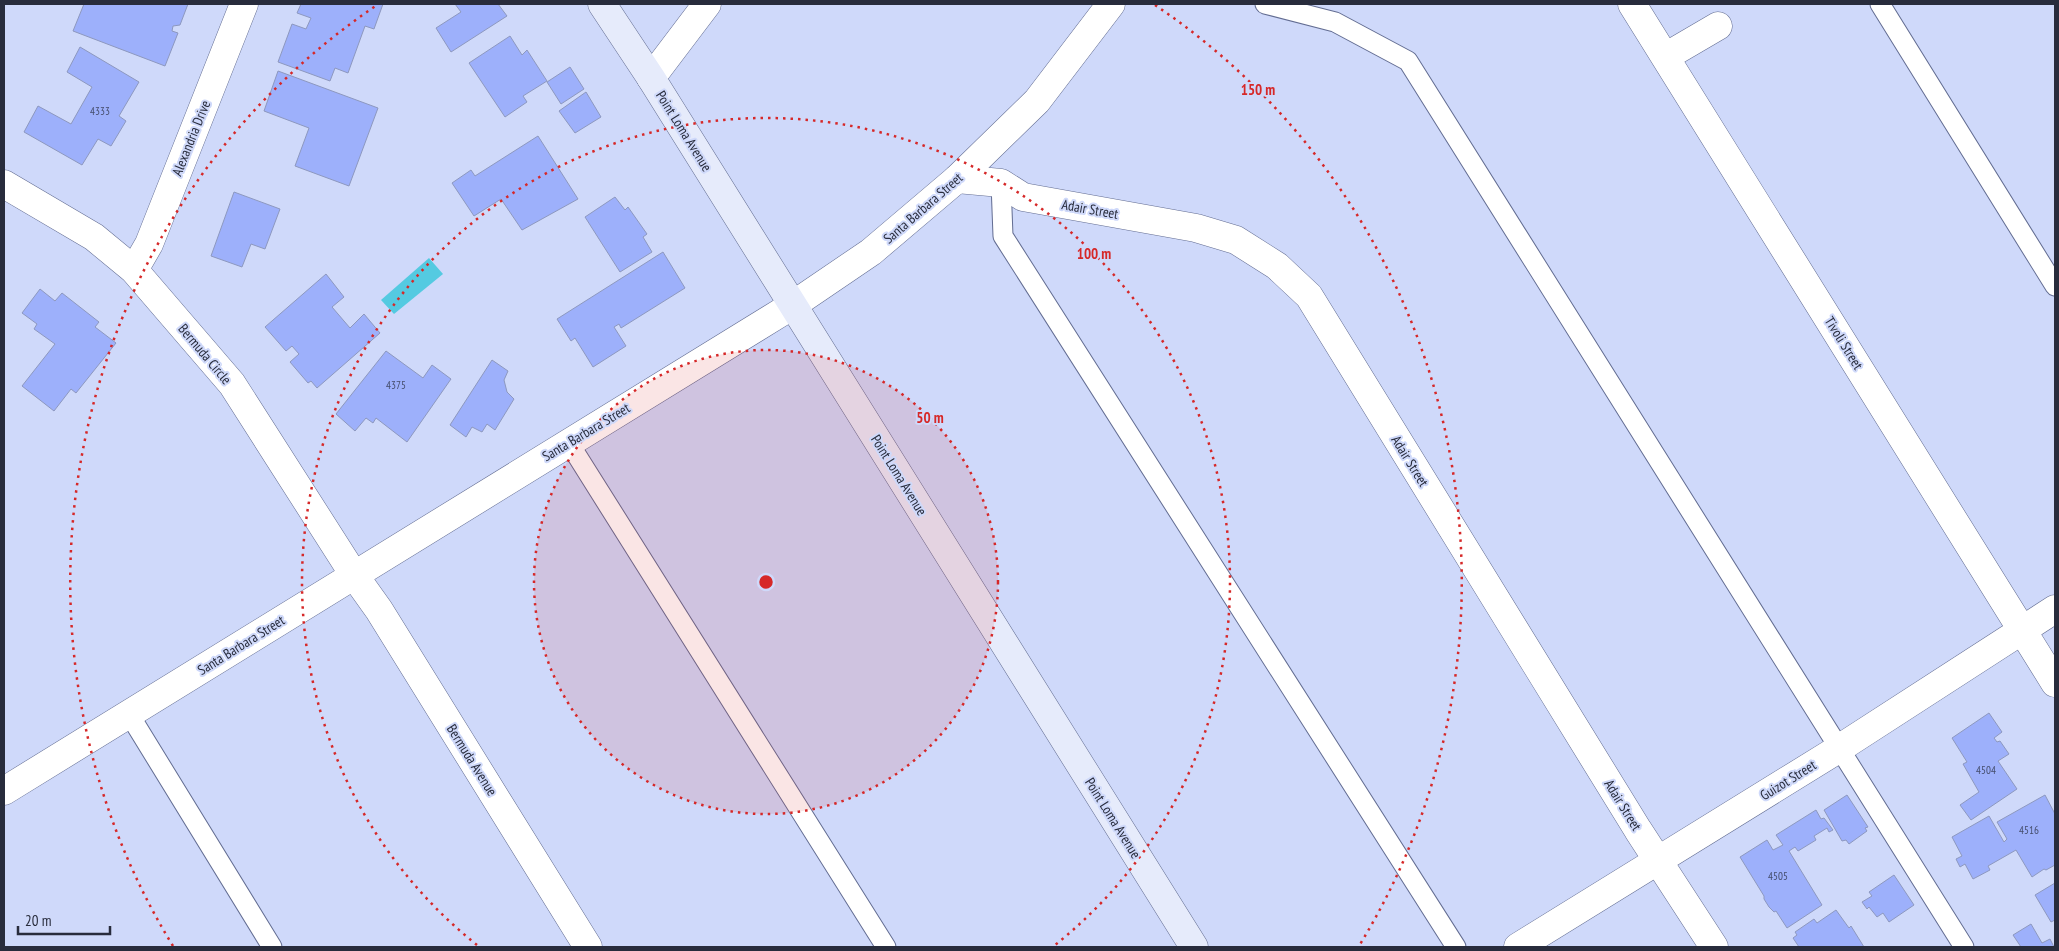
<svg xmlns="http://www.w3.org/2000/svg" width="2059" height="951" viewBox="0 0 2059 951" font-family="'PT Sans Narrow',sans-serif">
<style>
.water{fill:#54cae1}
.building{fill:#9db0fb;stroke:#8d98bf}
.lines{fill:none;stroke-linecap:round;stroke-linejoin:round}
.service-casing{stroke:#636d92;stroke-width:21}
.minor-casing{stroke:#636d92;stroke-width:29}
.tertiary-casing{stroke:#636d92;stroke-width:29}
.secondary-casing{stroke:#636d92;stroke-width:29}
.service{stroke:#fff;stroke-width:19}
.minor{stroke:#fff;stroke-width:28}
.tertiary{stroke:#fff;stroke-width:28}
.secondary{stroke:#e6ebfb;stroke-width:28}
.ring{fill:none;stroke:#d62828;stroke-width:2.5;stroke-dasharray:2.5 5}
.labels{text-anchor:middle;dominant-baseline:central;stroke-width:4;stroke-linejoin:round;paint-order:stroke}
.number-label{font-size:11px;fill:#454d6c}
.street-label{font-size:14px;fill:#282c3c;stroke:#cfd9fa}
.centre{fill:#d62828;stroke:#cfd9fa;stroke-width:2.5}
.ring-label{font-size:15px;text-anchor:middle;font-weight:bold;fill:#d62828;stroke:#cfd9fa;stroke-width:4;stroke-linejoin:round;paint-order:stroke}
</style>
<rect width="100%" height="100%" fill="#cfd9fa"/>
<path class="water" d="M 429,258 L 443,274 L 394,314 L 381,300 Z"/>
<path class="building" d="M 84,4 L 188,4 L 180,25 L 173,26 L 172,31 L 178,33 L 165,66 L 73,31 Z
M 301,4 L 383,4 L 374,29 L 365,26 L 348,73 L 335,68 L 330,81 L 278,62 L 292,24 L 306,29 L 311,18 L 297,13 Z
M 455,4 L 498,4 L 507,16 L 451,52 L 436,28 L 461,12 Z
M 510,36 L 522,55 L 527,50 L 547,81 L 523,96 L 527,102 L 505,117 L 469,63 Z
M 80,47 L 139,82 L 119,116 L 126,121 L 111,146 L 98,139 L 82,165 L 24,132 L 38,106 L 71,124 L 92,87 L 67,72 Z
M 570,67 L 584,89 L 561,104 L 547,82 Z
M 278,71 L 378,108 L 349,186 L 295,166 L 309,128 L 264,111 Z
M 586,92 L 601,117 L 575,133 L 559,111 Z
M 538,136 L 578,199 L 522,230 L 501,199 L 474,216 L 452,183 L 471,170 L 475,176 Z
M 234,192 L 280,209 L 265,249 L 251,244 L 242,267 L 211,256 Z
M 615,197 L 625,210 L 628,207 L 647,234 L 643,237 L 652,252 L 620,272 L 585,217 Z
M 663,252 L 685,288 L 621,328 L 619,324 L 614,327 L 626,346 L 593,367 L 575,338 L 571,341 L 557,319 Z
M 326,274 L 344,297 L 332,307 L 350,328 L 364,314 L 380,333 L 317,388 L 311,381 L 308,383 L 290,362 L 299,354 L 292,346 L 286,351 L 265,327 Z
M 40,289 L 55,301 L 62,293 L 99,322 L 95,327 L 116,343 L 76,393 L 71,389 L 54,411 L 22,386 L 55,344 L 34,329 L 37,324 L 22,313 Z
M 386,351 L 423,378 L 432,365 L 451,379 L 407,442 L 376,418 L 373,423 L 366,418 L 355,431 L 336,414 Z
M 492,360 L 508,371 L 504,380 L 507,392 L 514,399 L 495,430 L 487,424 L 482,432 L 472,427 L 466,437 L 450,425 Z
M 1989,713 L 2002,732 L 1994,738 L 1997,742 L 2000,741 L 2009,754 L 1998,761 L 2017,789 L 1971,820 L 1960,805 L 1979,792 L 1963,764 L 1967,762 L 1952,738 Z
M 1847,795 L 1868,827 L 1865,828 L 1867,831 L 1849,844 L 1846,840 L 1842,841 L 1824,810 Z
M 2045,795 L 2055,814 L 2055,865 L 2046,870 L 2044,869 L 2032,877 L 2016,850 L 1988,866 L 1990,870 L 1973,879 L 1965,864 L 1960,867 L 1956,859 L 1962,856 L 1952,837 L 1989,816 L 2004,842 L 2007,839 L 1997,822 Z
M 1816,810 L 1821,819 L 1824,818 L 1833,830 L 1829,832 L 1827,828 L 1814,836 L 1816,840 L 1798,851 L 1795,847 L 1789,851 L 1822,905 L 1787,928 L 1776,911 L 1774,912 L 1769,907 L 1764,899 L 1764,896 L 1740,857 L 1767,840 L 1773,850 L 1783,845 L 1776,835 Z
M 1894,875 L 1914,905 L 1889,922 L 1883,913 L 1877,917 L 1869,907 L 1867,909 L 1862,902 L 1872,896 L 1869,892 Z
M 2055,883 L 2055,920 L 2051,922 L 2035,895 Z
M 1836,910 L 1849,928 L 1851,926 L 1864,947 L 1799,947 L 1793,938 L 1797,935 L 1795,932 L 1814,919 L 1817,923 Z
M 2031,924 L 2042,943 L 2050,939 L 2054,947 L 2021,947 L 2013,935 Z"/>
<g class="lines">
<g class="service-casing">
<path id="service" d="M 1265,4 L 1335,22 L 1408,61 L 1964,947
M 1880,4 L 2055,286
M 1001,183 L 1003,236 L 1456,947
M 569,443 L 886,947
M 129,714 L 272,947"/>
</g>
<g class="minor-casing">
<path id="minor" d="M 1632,4 L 2055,683
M 1665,57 L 1718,26
M 651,78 L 707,4
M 957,179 L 1001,183 L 1023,197 L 1196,228 L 1236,240 L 1277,266 L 1309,296 L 1638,830 L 1714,947
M 4,184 L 94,237 L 134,270 L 232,384 L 354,575 L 379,610 L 588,947
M 134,270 L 149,244 L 244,4
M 1518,947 L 1840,748 L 2055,609"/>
</g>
<g class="tertiary-casing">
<path id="tertiary" d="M 4,791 L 793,305 L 871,252 L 957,179 L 1037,101 L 1111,4"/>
</g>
<g class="secondary-casing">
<path id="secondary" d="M 602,4 L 651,78 L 1194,947"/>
</g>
<use href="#service" class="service"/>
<use href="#minor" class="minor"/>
<use href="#tertiary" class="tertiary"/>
<use href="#secondary" class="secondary"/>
</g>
<circle cx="766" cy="582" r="232" fill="#d62828" fill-opacity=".12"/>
<g class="ring">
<circle cx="766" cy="582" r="232"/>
<path d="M477 945A464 464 0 1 1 1055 945"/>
<path d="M173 946A696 696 0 0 1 377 5M1155 5A696 696 0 0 1 1359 946"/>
</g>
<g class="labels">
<g class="number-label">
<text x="100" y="111">4333</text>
<text x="396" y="385">4375</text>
<text x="1986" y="770">4504</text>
<text x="2029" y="830">4516</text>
<text x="1778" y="876">4505</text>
</g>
<g class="street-label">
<text transform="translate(684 131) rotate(58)">Point Loma Avenue</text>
<text transform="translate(191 138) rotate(-68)">Alexandria Drive</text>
<text transform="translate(923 208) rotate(-41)">Santa Barbara Street</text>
<text transform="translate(1090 209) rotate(10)">Adair Street</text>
<text transform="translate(1844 343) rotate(58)">Tivoli Street</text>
<text transform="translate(205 354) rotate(50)">Bermuda Circle</text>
<text transform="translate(586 432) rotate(-31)">Santa Barbara Street</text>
<text transform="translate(1410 461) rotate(58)">Adair Street</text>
<text transform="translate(899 475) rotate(58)">Point Loma Avenue</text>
<text transform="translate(241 645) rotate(-32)">Santa Barbara Street</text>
<text transform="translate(472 760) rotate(58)">Bermuda Avenue</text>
<text transform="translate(1788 780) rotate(-32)">Guizot Street</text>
<text transform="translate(1623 805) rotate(58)">Adair Street</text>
<text transform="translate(1113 818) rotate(58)">Point Loma Avenue</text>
</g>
</g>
<circle cx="766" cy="582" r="8" class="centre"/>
<g class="ring-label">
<text x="1258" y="95">150 m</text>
<text x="1094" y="259">100 m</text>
<text x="930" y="423">50 m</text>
</g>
<rect width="2059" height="951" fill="none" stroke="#282c3c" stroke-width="10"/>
<path d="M18 926v8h92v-8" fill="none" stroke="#282c3c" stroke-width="2.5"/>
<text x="25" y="926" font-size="15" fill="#282c3c" stroke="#cfd9fa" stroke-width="4" paint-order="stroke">20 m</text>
</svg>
